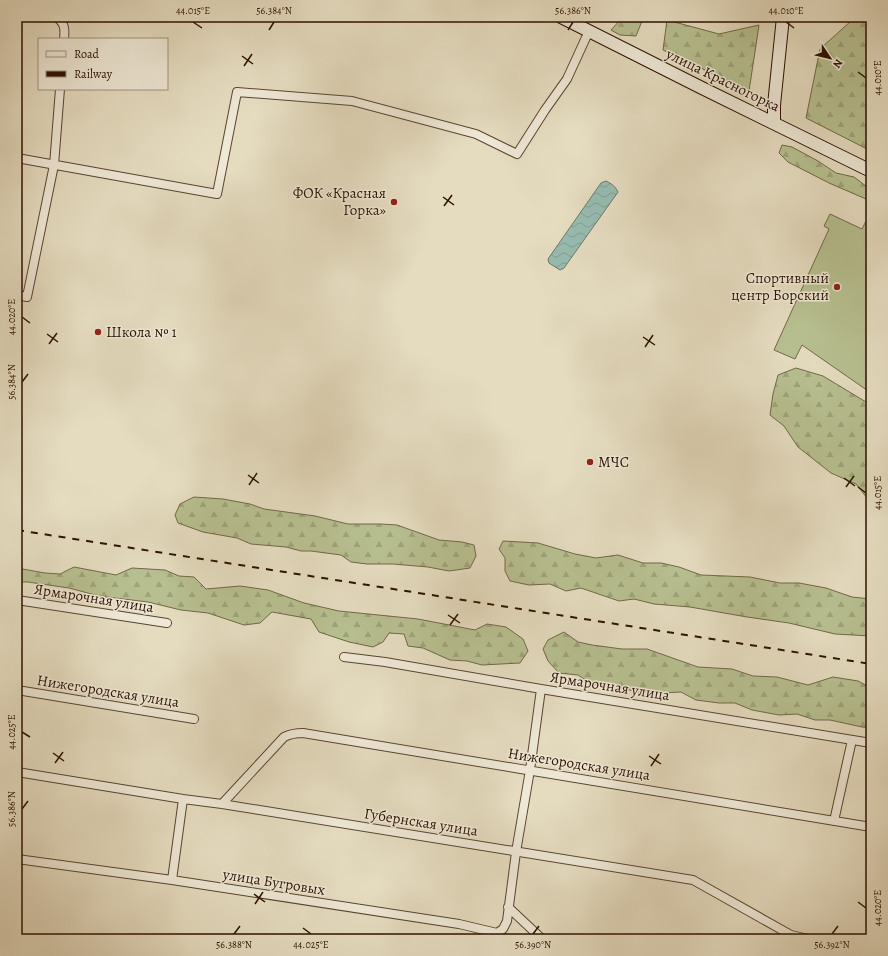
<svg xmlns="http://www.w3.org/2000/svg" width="888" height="956" viewBox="0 0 888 956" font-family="Alegreya,serif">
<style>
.forest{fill:url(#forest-firs);stroke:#726848}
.pitch{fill:#b7bf90;stroke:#726848}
.water{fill:url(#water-waves);stroke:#6c786a}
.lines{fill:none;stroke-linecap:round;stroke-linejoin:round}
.minor-casing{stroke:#5b4430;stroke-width:10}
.secondary-casing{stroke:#2d1100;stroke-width:14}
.minor{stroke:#eee8d6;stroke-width:8}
.secondary{stroke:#eee8d6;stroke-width:12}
.rail{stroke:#2d1100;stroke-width:2;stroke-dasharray:7 7;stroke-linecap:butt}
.ticks{fill:none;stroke:#2d1100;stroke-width:1.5}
.poi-dot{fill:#8f2418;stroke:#eee8d6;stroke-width:1.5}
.labels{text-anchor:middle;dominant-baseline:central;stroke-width:3;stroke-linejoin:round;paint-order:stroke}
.street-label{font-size:15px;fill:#2d1100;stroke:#eee8d6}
.poi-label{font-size:15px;fill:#2d1100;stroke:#eee8d6;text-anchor:end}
.neatline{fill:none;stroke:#2d1100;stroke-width:1.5}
.ticks-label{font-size:10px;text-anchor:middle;fill:#2d1100}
</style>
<defs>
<pattern id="forest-firs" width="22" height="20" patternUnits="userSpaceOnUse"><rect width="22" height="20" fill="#b7bf90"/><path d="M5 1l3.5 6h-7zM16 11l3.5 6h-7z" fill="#9ea37a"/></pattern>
<pattern id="water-waves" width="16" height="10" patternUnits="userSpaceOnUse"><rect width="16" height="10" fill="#96bcb0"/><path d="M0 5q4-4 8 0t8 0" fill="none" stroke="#82a196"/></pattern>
</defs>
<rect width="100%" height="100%" fill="#e5dcc0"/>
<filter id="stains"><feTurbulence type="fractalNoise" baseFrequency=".005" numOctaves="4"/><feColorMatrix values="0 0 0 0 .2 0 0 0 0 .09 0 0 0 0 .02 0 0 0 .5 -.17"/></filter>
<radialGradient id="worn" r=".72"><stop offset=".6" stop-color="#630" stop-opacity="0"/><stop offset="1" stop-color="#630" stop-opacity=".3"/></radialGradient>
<path class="forest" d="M 623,17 L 639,17 L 642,21 L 636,36 L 620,35 L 611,30 Z
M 848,17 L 871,17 L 871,151 L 806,118 L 820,49 L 851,21 Z
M 667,20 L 719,34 L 759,25 L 749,91 L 663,50 Z
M 782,145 L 792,147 L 818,161 L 836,173 L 854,177 L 871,190 L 871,203 L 866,199 L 829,183 L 788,162 L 779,153 Z
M 796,368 L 823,376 L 871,405 L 871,503 L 856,484 L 831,473 L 798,447 L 784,426 L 770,415 L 773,394 L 778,375 Z
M 194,497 L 223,499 L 250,504 L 264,509 L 315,516 L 348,524 L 381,524 L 397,525 L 439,540 L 462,542 L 474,545 L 476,556 L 470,568 L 449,571 L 428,567 L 393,564 L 367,564 L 351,562 L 341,555 L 311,551 L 301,551 L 286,547 L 251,544 L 237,538 L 203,532 L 178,523 L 175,515 L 180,504 Z
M 503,541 L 538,543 L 575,554 L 596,558 L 618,555 L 643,563 L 661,563 L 679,567 L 701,575 L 750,577 L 780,583 L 799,583 L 826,588 L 852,597 L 871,599 L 871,636 L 835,634 L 789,623 L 747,617 L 690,607 L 654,604 L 634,599 L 619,601 L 581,588 L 566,591 L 550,584 L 529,585 L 510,581 L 505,571 L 505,558 L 499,549 Z
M 74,567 L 116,575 L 132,568 L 165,570 L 179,576 L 194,577 L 206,589 L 240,586 L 268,590 L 304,603 L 339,611 L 418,619 L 475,630 L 487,624 L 506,627 L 523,639 L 528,651 L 520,663 L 482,665 L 467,661 L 450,660 L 423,648 L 408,646 L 404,634 L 389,633 L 383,642 L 373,647 L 349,642 L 319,632 L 311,619 L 272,612 L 260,623 L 244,625 L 208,613 L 181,610 L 148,602 L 99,596 L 69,588 L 28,582 L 17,582 L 17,568 L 45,573 L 60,574 Z
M 564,632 L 578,642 L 592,645 L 622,649 L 647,649 L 698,667 L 732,669 L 753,676 L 777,677 L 808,685 L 833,677 L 858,681 L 871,688 L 871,728 L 862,727 L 830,720 L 815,720 L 797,714 L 779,715 L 752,710 L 735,703 L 719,703 L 696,700 L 681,692 L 663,693 L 638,692 L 617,687 L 592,684 L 578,675 L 559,673 L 548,661 L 543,649 L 548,640 Z"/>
<path class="pitch" d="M 830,214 L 862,229 L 866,221 L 871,223 L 871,393 L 802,345 L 795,359 L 774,350 L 829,229 L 824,226 Z"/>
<path class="water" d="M 606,181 C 612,184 615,186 618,192 L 564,268 L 560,270 L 549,263 L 548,259 L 601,183 Z"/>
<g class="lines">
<g class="minor-casing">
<path id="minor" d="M 56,17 C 65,23 65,29 64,39
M 17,158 L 217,194 L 237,92 L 352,101 L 476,134 L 517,154 L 545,110 L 567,79 L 589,31
M 17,295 L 27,297 L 54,165 L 60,89
M 17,600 L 167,623
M 344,657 L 385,662 L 541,689 L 871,743
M 17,690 L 194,719
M 17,772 L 183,799 L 222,804 L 693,880 L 791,935 L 808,939
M 222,804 L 284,737 C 290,734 296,733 303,733 L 871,827
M 834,821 L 852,740
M 17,859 L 172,880 L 459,924 L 497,933 L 503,929 L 507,921 L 516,852 L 530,770 L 541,689
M 172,880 L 183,799
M 508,907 L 542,939"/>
</g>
<g class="secondary-casing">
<path id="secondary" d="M 561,17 L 702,88 L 871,171
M 774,123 L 774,105 L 783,17"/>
</g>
<use href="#minor" class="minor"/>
<use href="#secondary" class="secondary"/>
<path class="rail" d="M 17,530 L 871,664"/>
</g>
<path class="ticks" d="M 193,22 L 202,28M 786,22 L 794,28M 269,30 L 274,22M 568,30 L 573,22M 242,56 L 253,64M 244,66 L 252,54M 858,72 L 866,78M 443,197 L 454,205M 444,206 L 452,195M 22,317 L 30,323M 47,334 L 58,342M 643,337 L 655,345M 49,344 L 57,333M 645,347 L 653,335M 22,382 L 28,374M 248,475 L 259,483M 844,478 L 855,486M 249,485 L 257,473M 846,487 L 854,476M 858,487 L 866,493M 448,615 L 460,623M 450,625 L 458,614M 22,732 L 30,737M 53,753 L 64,761M 649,756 L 661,764M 55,763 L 63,752M 651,766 L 659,754M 22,809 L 28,801M 254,894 L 265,902M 858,902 L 866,908M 255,904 L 263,892M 303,928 L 311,934M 234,934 L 240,926M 533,934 L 539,926M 832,934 L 838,926"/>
<g class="poi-dot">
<circle cx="394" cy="202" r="4"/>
<circle cx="837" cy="287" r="4"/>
<circle cx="98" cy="332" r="4"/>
<circle cx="590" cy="462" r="4"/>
</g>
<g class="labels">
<g class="street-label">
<text transform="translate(723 80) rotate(26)">улица Красногорка</text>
<text transform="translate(94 598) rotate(9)">Ярмарочная улица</text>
<text transform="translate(610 686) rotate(9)">Ярмарочная улица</text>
<text transform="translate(108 691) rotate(9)">Нижегородская улица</text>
<text transform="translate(579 764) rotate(9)">Нижегородская улица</text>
<text transform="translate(421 822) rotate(9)">Губернская улица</text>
<text transform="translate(274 882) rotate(9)">улица Бугровых</text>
</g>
<g class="poi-label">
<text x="386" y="193">ФОК «Красная<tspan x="386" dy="17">Горка»</tspan></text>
<text x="829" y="278">Спортивный<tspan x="829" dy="17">центр Борский</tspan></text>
<text x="106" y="332" text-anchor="start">Школа № 1</text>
<text x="598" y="462" text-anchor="start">МЧС</text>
</g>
</g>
<rect width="888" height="956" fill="none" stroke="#e5dcc0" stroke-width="44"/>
<rect x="38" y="38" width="130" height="52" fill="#eee8d6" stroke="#a19280"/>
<rect x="46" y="51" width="20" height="6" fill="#eee8d6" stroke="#a19280"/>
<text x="74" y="58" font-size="12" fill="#2d1100">Road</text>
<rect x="46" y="71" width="20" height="6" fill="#2d1100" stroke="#a19280"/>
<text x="74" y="78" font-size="12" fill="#2d1100">Railway</text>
<g transform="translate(830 58) rotate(125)" stroke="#eee8d6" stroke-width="3" paint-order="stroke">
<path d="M0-3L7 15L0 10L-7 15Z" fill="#2d1100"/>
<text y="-6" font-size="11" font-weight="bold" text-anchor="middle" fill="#2d1100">N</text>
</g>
<rect x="22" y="22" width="844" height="912" class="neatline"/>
<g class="ticks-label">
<text x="193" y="14">44.015°E</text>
<text x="274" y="14">56.384°N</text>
<text x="573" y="14">56.386°N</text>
<text x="786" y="14">44.010°E</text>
<text transform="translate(877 78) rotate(-90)" y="4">44.010°E</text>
<text transform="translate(11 317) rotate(-90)" y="4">44.020°E</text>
<text transform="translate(11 382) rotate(-90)" y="4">56.384°N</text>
<text transform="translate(877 493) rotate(-90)" y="4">44.015°E</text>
<text transform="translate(11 732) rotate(-90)" y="4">44.025°E</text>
<text transform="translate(11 809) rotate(-90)" y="4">56.386°N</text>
<text transform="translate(877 908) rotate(-90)" y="4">44.020°E</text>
<text x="234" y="948">56.388°N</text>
<text x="311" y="948">44.025°E</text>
<text x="533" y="948">56.390°N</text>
<text x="832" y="948">56.392°N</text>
</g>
<rect width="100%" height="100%" filter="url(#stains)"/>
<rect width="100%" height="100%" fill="url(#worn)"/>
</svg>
